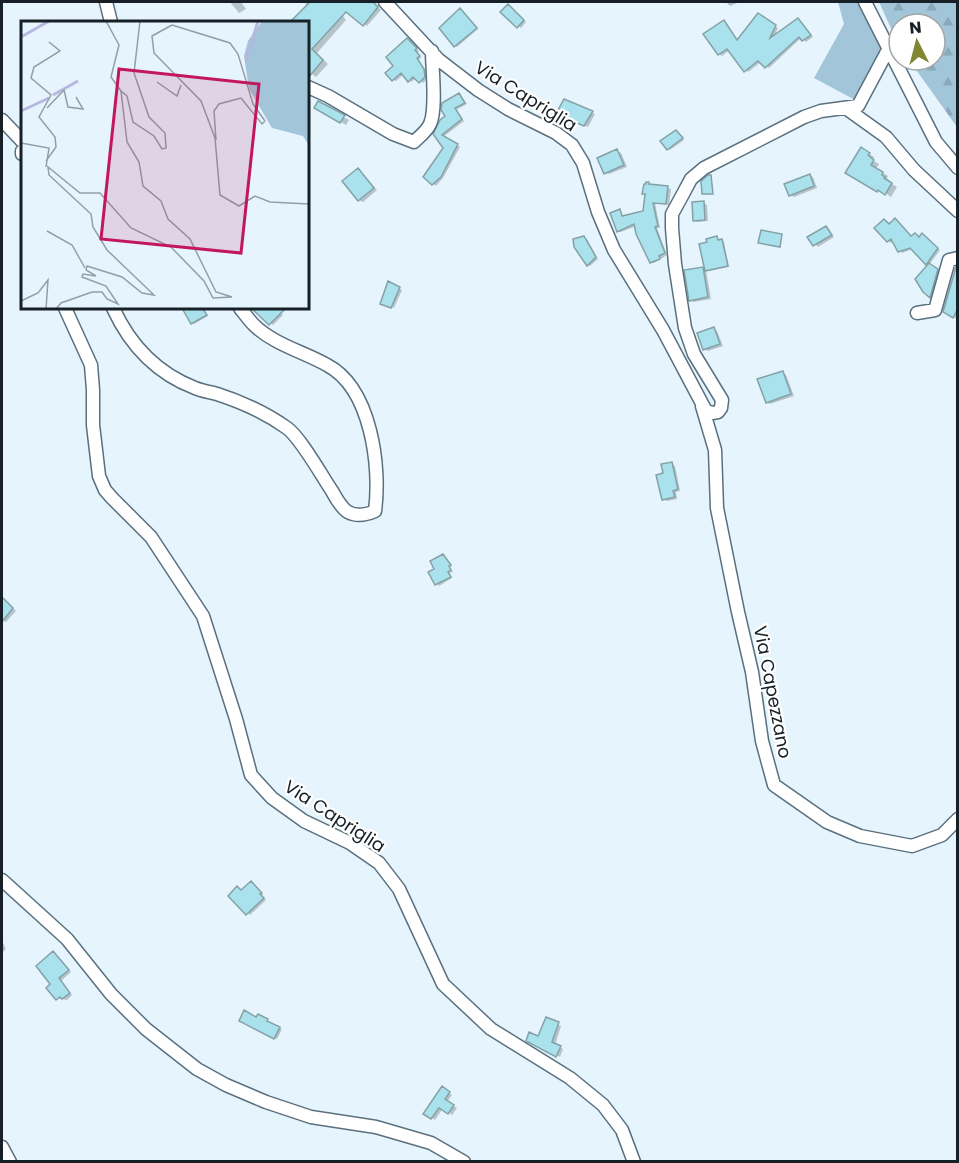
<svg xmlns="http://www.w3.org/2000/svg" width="959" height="1163" viewBox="0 0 959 1163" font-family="Poppins,sans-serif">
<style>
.forest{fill:url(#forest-firs)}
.park{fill:#a2c5d9}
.shadow{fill:#0003}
.building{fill:#a9e2ed;stroke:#84a1a6;stroke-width:1.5}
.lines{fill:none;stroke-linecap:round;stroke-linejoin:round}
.street-casing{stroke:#5a707e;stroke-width:15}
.street{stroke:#fff;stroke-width:12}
.labels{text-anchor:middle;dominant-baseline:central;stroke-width:4.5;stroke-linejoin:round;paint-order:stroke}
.street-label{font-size:18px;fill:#172026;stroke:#fff}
.inset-river{fill:none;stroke:#b6b8e2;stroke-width:3}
.inset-road{fill:none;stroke:#939fa7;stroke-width:1.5}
.view{fill:#c2185b;fill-opacity:0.15;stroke:#c2185b;stroke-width:3}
.inset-edge{fill:none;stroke:#172026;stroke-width:3}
</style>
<defs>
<pattern id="forest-firs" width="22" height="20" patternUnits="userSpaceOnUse" patternTransform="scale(1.5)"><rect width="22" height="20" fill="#a2c5d9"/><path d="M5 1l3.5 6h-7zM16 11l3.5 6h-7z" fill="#8ba9ba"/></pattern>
</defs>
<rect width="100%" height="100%" fill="#e5f4fd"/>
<path class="forest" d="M 879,2 L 957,2 L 957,127 L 909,60 L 935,60 L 935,24 L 899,24 L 899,46 Z"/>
<path class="park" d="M 838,2 L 862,2 L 886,47 L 857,101 L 814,78 L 844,24 Z"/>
<path class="shadow" d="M 230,2 L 241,2 L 246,9 L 239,13 Z
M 308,2 L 333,2 L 346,20 L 317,53 L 328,64 L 316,77 L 308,71 L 308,22 L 292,22 L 307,6 L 305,4 Z
M 356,2 L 373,2 L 381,10 L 367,26 L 347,11 Z
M 726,2 L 736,2 L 737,3 L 730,6 Z
M 512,8 L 526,22 L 521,28 L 518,26 Z
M 462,11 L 478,29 L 457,47 L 455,46 Z
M 759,15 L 778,28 L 774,37 L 798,19 L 813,37 L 806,42 L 801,38 L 769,68 L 761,62 L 748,72 L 730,50 L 722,56 L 719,54 L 724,22 L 738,41 Z
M 410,41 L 419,51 L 416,53 L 421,58 L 418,60 L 427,72 L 427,79 L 423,83 L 416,78 L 411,82 L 404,74 L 396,81 L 393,80 L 395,66 Z
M 459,94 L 467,104 L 456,110 L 464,121 L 443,137 L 460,147 L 443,178 L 436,186 L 425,177 L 445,148 L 435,134 Z
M 319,103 L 349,120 L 346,125 L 316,108 Z
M 584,108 L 595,114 L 588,127 L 561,115 Z
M 679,133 L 684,140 L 670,150 L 668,148 Z
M 861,149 L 874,157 L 872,160 L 879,164 L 876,169 L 888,176 L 887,179 L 890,181 L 889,182 L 897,187 L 891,197 L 884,192 L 883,194 L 847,173 Z
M 617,151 L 621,153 L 627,167 L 609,174 L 605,172 Z
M 358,170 L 377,190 L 363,202 L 359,200 Z
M 809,176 L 813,177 L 817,188 L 794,197 L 791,195 Z
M 648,183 L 671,189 L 669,205 L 655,203 L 660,228 L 657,228 L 667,255 L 654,263 L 651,262 L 636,226 L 621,232 L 618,231 L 620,211 L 624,217 L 645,212 Z
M 703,203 L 707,205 L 708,221 L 697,222 L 694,220 Z
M 885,220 L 912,238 L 925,236 L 940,250 L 929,265 L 940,272 L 933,298 L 924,291 L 929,265 L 913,249 L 902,253 L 894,240 L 891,243 L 888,241 L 876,228 Z
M 826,227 L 834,237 L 818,247 L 809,237 Z
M 584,237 L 587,239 L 598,259 L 590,266 L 588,265 Z
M 716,238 L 724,242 L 729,267 L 709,271 L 706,270 Z
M 703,268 L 706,270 L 711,299 L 694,302 L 690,300 Z
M 957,269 L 958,317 L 957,319 L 945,312 Z
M 389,283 L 402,290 L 394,308 L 385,305 Z
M 184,308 L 207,308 L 204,309 L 208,316 L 194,324 Z
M 257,308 L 275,308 L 283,315 L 273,325 L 255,310 Z
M 714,329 L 717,331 L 723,346 L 708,351 L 705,349 Z
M 783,373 L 786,375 L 794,396 L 770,404 L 767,402 Z
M 672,464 L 675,466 L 680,491 L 676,492 L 677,499 L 667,501 L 663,499 L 665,474 Z
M 443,556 L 452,566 L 450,567 L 453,572 L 449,573 L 452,578 L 439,586 L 430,573 L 437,569 Z
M 2,598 L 16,611 L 6,622 L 2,619 Z
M 254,884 L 263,895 L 262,896 L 266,900 L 250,915 L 230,896 Z
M 2,941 L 6,949 L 2,953 Z
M 56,955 L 71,972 L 61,981 L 72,995 L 67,1000 L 57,998 L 52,984 Z
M 259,1016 L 282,1029 L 277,1039 L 241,1021 L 257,1019 Z
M 547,1019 L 561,1026 L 555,1045 L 563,1049 L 560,1057 L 528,1040 L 539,1038 Z
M 442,1088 L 452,1095 L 447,1102 L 457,1108 L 452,1115 L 443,1108 L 435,1120 L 425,1113 Z"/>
<path class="building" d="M 310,2 L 373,2 L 378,7 L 363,26 L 346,12 L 312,49 L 323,60 L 308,78 L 308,22 L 290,22 Z
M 508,4 L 524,20 L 517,28 L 500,12 Z
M 460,8 L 477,28 L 454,47 L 439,28 Z
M 758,13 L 776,25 L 770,38 L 798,18 L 811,35 L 802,41 L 799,37 L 765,68 L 758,61 L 744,72 L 727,49 L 718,55 L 703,34 L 724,20 L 737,40 Z
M 407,38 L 417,48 L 415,50 L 420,56 L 417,58 L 424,69 L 425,77 L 419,83 L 413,77 L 408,82 L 401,73 L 392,81 L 385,73 L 393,66 L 386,57 Z
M 459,93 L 465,103 L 455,108 L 462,119 L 442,135 L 458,144 L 441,177 L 432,185 L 423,177 L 443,148 L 433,134 L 440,120 L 445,116 L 441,110 L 442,103 Z
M 564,99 L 593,111 L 584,126 L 556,114 Z
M 318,101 L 345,115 L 340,123 L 314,108 Z
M 676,130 L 683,138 L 667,150 L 660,141 Z
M 861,147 L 870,153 L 868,155 L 874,160 L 871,165 L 883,172 L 882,175 L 885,177 L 884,178 L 892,183 L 885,195 L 878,190 L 877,192 L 845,173 Z
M 617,149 L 624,165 L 604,174 L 597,158 Z
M 358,168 L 374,188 L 358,201 L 342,181 Z
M 810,174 L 814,186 L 789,196 L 784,184 Z
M 708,175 L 711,175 L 713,194 L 702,194 L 701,181 Z
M 646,182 L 649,182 L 649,184 L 668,186 L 666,204 L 653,203 L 658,226 L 655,227 L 665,253 L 659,256 L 660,259 L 650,263 L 636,234 L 634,224 L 617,232 L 610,213 L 620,209 L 622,216 L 643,211 L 645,194 L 642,194 L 644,184 L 646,184 Z
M 704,201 L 705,220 L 693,221 L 692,202 Z
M 895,218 L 911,236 L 915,233 L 919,237 L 922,233 L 938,248 L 926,265 L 910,248 L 898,252 L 891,239 L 887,242 L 874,228 L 884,219 L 889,224 Z
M 826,226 L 832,235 L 813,246 L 807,237 Z
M 761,230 L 782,234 L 780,247 L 758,243 Z
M 584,236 L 596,257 L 587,266 L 574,247 L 573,239 Z
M 717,236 L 718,240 L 722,239 L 728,266 L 705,271 L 699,244 L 707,242 L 706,239 Z
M 929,263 L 938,269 L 930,298 L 923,292 L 915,279 Z
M 703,267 L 708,297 L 689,301 L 684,270 Z
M 956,267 L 957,267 L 957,310 L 953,318 L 943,312 Z
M 388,281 L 400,287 L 391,308 L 380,304 Z
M 182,308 L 202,308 L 207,315 L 191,324 Z
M 251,308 L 286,308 L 269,325 Z
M 714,327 L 720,344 L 703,350 L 697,333 Z
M 783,371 L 791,394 L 766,403 L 757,379 Z
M 672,462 L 678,489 L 673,491 L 675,497 L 662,500 L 656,475 L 663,473 L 661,464 Z
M 443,554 L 451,565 L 449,566 L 451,570 L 448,572 L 451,577 L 435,585 L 428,572 L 434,569 L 430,561 Z
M 2,597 L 13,608 L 2,622 Z
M 251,881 L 262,893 L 260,894 L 264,898 L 246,915 L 228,896 L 237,886 L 241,890 Z
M 53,951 L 69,970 L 59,978 L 70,993 L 62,999 L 60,997 L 56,1000 L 46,988 L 50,984 L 36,966 Z
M 244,1010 L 256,1017 L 258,1014 L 268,1019 L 267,1021 L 280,1027 L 274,1039 L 239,1021 Z
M 546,1017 L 559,1022 L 552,1042 L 561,1046 L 556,1057 L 526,1041 L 529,1032 L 538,1036 Z
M 442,1086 L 450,1092 L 445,1099 L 454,1105 L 448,1114 L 439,1108 L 431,1119 L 423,1114 Z"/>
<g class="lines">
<g class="street-casing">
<path id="street" d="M 106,2 L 111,22
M 385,2 L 439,60 L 478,90 L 508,109 L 556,133 L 572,145 L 583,163 L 598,212 L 614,250 L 663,330 L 706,411 L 712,413 L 718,412 L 721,408 L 722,400 L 694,354 L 685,328 L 675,264 L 672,228 L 672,214 L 683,194 L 691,179 L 704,168 L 804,117 L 821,111 L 858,106 L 889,48
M 865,2 L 936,142 L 958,168
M 308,87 L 328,96 L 393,134 L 414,142 C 420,136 427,131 430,124 C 437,109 432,69 432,51
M 847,109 L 886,137 L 914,170 L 958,211
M 2,120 L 22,141
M 22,151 L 22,154
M 65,308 L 91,365 L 93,390 L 93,425 L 99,476 L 105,490 L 112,498 L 151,537 L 203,616 L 236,719 L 251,775 L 272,798 L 304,821 L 350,843 L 379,863 L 399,889 L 443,984 L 491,1029 L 570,1078 L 603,1105 L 622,1130 L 634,1162
M 113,308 C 130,345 156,373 195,388 C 202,391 210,392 217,394 C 242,402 266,413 287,428 C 300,437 322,476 332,491 C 336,498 341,508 348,512 C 357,517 366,515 375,511 C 381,466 371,388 327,365 C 304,352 273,344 254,325 C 249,320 244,313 240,308
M 917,313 L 935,310 L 949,260 L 958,258
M 702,406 L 715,450 L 717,508 L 738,612 L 752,672 L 762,741 L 774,785 L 827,822 L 860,836 L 912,846 L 942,835 L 958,819
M 2,880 L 67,939 L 111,994 L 146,1029 L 197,1069 L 226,1085 L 266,1102 L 311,1117 L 376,1127 L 431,1143 L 464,1162
M 2,1147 L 10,1162"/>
</g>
<use href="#street" class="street"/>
</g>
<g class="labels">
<g class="street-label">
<text transform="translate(526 96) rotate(32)">Via Capriglia</text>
<text transform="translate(773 692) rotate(79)">Via Capezzano</text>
<text transform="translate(335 816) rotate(33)">Via Capriglia</text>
</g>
</g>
<g transform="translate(21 21)">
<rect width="288" height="288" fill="#e5f4fd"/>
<path d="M 241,0 L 288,0 L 288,125 L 282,115 L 251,107 L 228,68 L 223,35 L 227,20 Z" fill="#a2c5d9"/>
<path class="inset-river" d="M 0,16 L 28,0M 225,40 L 237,0M 32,74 L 57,60M 0,90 L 28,77"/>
<path class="inset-road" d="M 85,0 L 98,24 L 90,56 L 100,70M 151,4 L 131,15 L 133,32 L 180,80 L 194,117 L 199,174 L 218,185 L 234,175 L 249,181 L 288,183M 151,4 L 209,22 L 217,33 L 232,83 L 244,100M 136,61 L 156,75 L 160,64M 220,77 L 241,103 L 244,100M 26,87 L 43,69 L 47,86 L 62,88 L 55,76M 195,119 L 193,90 L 198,83 L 220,77M 0,122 L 28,127 L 25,146M 25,140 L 35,126 L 34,116 L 18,96 L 30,74 L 10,57 L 13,46 L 39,30 L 28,21M 26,210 L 51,224 L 64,247M 0,280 L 17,272 L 27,259 L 25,288M 35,288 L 40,282 L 71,271 L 81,271 L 86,278 L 97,283 L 85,265 L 61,256 L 62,253 L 75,255 L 65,249 L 66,245 L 101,256 L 121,272 L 133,274 L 86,229 L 72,206 L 70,193 L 28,154 L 27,146 L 59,172 L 79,172 L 110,207 L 150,226 L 183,260 L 192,277 L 211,276 L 195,271 L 169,218 L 147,198 L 140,180 L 122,165 L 118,141 L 106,121 L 100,70 L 106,75 L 112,101 L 133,115 L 141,128 L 145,127 L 144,112 L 128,96 L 113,52 L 119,0"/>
<path class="view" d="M 98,48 L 238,63 L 220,232 L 80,218 Z"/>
<rect width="288" height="288" class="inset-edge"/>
</g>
<rect width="959" height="1163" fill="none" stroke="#172026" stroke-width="6"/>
<g transform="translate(917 42) rotate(354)"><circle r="28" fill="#ffffff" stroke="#a2a6a8" stroke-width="1.5"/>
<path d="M0-4.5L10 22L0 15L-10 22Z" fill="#818631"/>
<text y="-9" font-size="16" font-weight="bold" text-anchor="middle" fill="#172026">N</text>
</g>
</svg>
